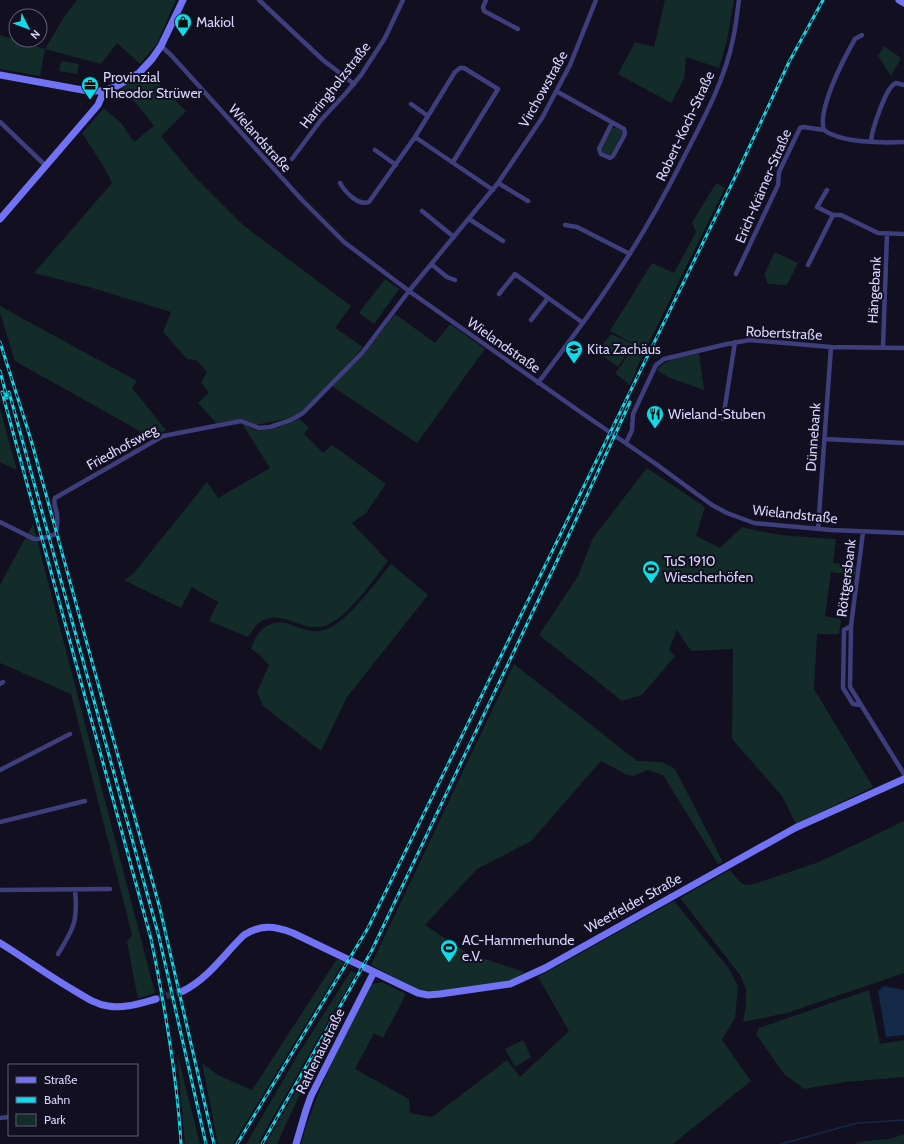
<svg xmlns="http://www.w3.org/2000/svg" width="904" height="1144" viewBox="0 0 904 1144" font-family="Cabin,sans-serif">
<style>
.green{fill:#132b29}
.water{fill:#132947}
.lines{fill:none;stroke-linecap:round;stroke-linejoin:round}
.stream{stroke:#132947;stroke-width:1.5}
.secondary-tunnel{stroke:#2f2c42;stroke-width:7;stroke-dasharray:7 3.5;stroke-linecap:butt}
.street{stroke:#3e3e7c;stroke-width:4.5}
.secondary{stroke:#7173f4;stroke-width:7}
.rail-casing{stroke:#12dbe8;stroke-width:3}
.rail{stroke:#120f21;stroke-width:1.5;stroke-dasharray:4.5;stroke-linecap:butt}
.labels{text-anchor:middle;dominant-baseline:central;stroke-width:4;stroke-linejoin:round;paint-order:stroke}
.poi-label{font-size:14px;fill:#d6d3fc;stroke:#120f21;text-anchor:start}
.street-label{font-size:14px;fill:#d6d3fc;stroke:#120f21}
</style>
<rect width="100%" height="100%" fill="#120f21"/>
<path class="green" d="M 77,0 L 176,0 L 157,44 L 140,64 L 117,43 L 101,64 L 45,49 L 40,76 L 0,69 L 0,35 L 45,49 L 64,17 Z
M 665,0 L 734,0 L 727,40 L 719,68 L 686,57 L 684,79 L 671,103 L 618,74 L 635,42 L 654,47 Z
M 884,46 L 901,58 L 891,76 L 878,56 Z
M 61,61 L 79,64 L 77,74 L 59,71 Z
M 147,72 L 186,111 L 161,136 L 193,175 L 243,225 L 351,306 L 335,328 L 363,347 L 331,384 L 295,417 L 256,425 L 243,419 L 216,423 L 198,403 L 209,393 L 201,383 L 207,372 L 196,360 L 187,359 L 163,332 L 171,312 L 89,287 L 34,273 L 112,183 L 104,167 L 82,133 L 104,108 L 121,123 L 134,142 L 154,126 L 137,104 L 120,89 Z
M 615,127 L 622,131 L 622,134 L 612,153 L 609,155 L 603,152 L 601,148 L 611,129 Z
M 716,183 L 725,188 L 636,369 L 636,372 L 630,385 L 615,373 L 623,363 L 634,344 L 610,331 L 652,263 L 674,273 L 696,232 L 692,223 Z
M 775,252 L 798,263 L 787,285 L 768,284 L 764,275 Z
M 385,279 L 399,289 L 374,324 L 359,313 Z
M 0,306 L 137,381 L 132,388 L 166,430 L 152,438 L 15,361 L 0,313 Z
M 395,314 L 435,343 L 450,324 L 485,349 L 417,443 L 332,386 L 364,354 Z
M 611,334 L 633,344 L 618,367 L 597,352 Z
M 699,353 L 704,390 L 668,377 L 657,370 C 665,358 686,357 699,353 Z
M 0,409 L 17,470 L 0,462 Z
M 299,419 L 309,427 L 304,434 L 323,453 L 332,445 L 386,484 L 366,513 L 352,523 L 388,561 C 373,580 349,616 327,625 C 301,635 281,606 259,623 C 255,626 251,633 248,637 L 209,621 L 218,602 L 192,587 L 181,608 L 124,580 L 133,574 L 207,482 L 218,498 L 270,468 L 243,425 C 248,425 250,428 255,430 C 267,433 288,424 299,419 Z
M 647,468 L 705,507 L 696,536 L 720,548 L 742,527 C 773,536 804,537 836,539 L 833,563 L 856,566 L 855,575 L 831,572 L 825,616 L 841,619 L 839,634 L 817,634 L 814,689 L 873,787 L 796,824 L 782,796 L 732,739 L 733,649 L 691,651 L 677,630 L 669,650 L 675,656 L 642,695 L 622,701 L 539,635 L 578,576 L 593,538 Z
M 33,524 L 155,993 L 138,999 L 127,942 L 132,935 L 71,694 L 0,663 L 0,585 Z
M 391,564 L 428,595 L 347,697 L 321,751 L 263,706 L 257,692 L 269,665 L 260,655 L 251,649 C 256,632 269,618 289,624 C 302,628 313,635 327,629 C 349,620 375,583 391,564 Z
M 514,664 L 637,761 L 662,762 L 675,769 L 723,862 L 718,864 L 663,775 L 648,770 L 634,776 L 627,775 L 601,761 L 531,841 L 477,869 L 425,925 L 469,954 L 525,972 L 508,982 L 441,992 L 418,990 L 371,965 Z
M 904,821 L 904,973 L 787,1013 L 743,1022 L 746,1005 L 746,989 L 740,975 L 680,898 L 730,870 C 738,879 740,887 754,884 L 819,862 Z
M 674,901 L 730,970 L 738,987 L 735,1018 L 722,1040 L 751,1081 L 673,1144 L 301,1144 C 316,1088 346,1036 372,984 L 382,982 L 406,994 L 383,1038 L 374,1033 L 355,1069 L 409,1099 L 410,1113 L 432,1117 L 507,1060 L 520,1077 L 569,1031 L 538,977 Z
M 337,959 L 344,962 L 233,1144 L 218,1144 L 202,1063 L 218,1075 L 252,1090 Z
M 351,971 L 356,973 L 261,1138 L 259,1144 L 246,1144 L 297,1056 Z
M 869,990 L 880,1044 L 904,1040 L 904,1077 L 846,1082 L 804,1089 L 784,1074 L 756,1034 L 759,1028 Z
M 523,1040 L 531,1057 L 515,1067 L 505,1049 Z
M 322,1046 L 277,1144 L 267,1144 L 267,1142 Z
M 177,1053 L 200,1144 L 185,1144 Z
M 904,1134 L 904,1144 L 854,1144 L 865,1141 L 890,1139 Z"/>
<path class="water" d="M 884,986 L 904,990 L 904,1035 L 886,1037 L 878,991 Z"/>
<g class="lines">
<path class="stream" d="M 781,1144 L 857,1123 L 904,1120"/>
<path class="secondary-tunnel" d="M 156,999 L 183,991"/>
<path class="street" d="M 259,0 L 323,60 L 354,84
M 486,0 L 483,7 L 484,11 L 518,29
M 862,35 L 855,39 C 844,58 817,110 824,130 C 841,143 883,143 904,142
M 161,46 L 171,55 L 302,200 L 344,242 L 409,291 L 579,411 L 656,464 L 712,505 L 727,513 L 754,523 L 831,530 L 904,533
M 556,91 L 624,129 L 625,133 L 624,136 L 613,156 L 610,158 L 601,154 L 599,149 L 612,123
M 411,104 L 428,116
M 0,122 L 46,166
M 415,137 L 455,72 L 460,68 L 464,68 L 498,89 L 453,162
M 871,141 C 872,130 886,86 896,83 L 904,85
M 375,150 L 396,165
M 292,159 L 321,120 L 346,93 L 361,75 L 385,38 L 403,0
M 340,183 C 345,192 358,206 369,202 L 415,137 L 493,190
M 498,183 L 528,201
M 827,190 L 817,207 L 833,215 L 841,215 L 878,233 L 904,234
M 422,211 L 454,237
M 469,219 L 503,241
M 565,225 L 577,227 L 630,254
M 431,264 L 447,277 L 455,280
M 808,265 L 833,215
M 736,274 L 778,185 L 779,172 L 800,128 L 803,127 L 824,130
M 499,294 L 515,274 L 583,323
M 531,320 L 548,298
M 883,347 L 887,234
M 538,383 C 562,351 586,320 608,287 C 636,246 661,203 683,159 C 702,122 725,80 733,39 C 736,26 737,13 739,0
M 723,419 L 735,342
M 824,439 L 904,443
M 626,443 L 632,430 L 633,414 L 656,365 L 664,359 L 727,344 L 750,340 L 831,347 L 904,348
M 0,522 L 34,539 C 41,540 49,536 56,534 C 57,527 58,521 57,514 C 56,508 53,504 55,498 L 163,436 L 241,421 L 259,428 L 270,427 L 291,420 L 303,413 L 362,353 L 409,291 L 498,183 L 542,118 L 570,65 L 596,0
M 818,529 L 831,347
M 863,532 L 851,626 L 850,687 L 904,774
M 851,626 L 844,630 L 843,688 L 853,704 L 860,705
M 0,684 L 3,682
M 0,770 L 70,734
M 0,822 L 85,801
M 0,890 L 110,889
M 58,954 C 74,928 78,921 75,890
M 0,1118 L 9,1117"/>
<path class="secondary" d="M 899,0 L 904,3
M 0,75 L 88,91 L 104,91 L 117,86 L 139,73 L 152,59 L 161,46 L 183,0
M 0,219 L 98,105 L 104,91
M 0,943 C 23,957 46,974 70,988 C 82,995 94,1004 108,1006 C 124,1009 141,1003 156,999
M 183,991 C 209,978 224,954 244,935 C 261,924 275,926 293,933 L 418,993 L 428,995 L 440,994 L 510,984 L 545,968 L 795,828 L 904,779
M 296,1144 L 306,1110 L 311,1096 L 374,972"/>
<g class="rail-casing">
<path id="rail" d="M 0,342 L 31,440 L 160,909 L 214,1144
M 0,371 L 7,398
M 2,392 L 151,939 C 165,1007 177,1075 181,1144
M 9,392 L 159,937 L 206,1144
M 237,1144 L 368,928 L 739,169 L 789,62 L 823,0
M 262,1144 L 372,950 L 556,563 L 630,402"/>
</g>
<use href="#rail" class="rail"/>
</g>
<defs>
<g id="shop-pin" transform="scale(0.9)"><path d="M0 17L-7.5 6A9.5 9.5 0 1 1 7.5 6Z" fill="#12dbe8" stroke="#120f21"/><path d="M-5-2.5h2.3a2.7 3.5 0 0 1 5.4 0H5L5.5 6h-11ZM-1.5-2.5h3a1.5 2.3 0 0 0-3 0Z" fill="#111"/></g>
<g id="office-pin" transform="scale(0.9)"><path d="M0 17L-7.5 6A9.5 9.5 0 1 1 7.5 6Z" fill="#12dbe8" stroke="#120f21"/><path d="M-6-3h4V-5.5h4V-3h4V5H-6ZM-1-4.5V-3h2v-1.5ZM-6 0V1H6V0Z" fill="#111"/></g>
<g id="school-pin" transform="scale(0.9)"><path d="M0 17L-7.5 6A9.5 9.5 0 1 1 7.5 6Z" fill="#12dbe8" stroke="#120f21"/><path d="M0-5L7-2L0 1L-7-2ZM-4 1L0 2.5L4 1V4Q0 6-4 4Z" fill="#111"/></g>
<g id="restaurant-pin" transform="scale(0.9)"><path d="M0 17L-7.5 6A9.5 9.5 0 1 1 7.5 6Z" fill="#12dbe8" stroke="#120f21"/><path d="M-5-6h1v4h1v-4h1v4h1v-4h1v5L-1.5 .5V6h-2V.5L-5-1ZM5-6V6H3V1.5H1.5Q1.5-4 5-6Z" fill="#111"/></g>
<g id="stadium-pin" transform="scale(0.9)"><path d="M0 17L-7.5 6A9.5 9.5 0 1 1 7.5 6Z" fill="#12dbe8" stroke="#120f21"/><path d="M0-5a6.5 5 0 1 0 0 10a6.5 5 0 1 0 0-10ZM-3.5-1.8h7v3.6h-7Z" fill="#111"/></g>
</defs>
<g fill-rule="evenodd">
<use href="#shop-pin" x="183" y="22"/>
<use href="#office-pin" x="90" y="85"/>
<use href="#school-pin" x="574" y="349"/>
<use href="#restaurant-pin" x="655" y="414"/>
<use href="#stadium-pin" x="651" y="569"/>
<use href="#stadium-pin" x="449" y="948"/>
</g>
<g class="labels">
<g class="poi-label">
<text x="196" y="22">Makiol</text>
<text x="103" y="77">Provinzial<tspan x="103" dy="16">Theodor Strüwer</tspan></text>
<text x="587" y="349">Kita Zachäus</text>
<text x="668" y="414">Wieland-Stuben</text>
<text x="664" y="561">TuS 1910<tspan x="664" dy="16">Wiescherhöfen</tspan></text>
<text x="462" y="940">AC-Hammerhunde<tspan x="462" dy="16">e.V.</tspan></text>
</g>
<g class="street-label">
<text transform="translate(335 85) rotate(-52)">Harringholzstraße</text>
<text transform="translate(543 89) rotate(-61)">Virchowstraße</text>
<text transform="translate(685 126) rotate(-65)">Robert-Koch-Straße</text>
<text transform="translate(260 138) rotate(48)">Wielandstraße</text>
<text transform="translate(763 186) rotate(-67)">Erich-Krämer-Straße</text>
<text transform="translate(874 290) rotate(-87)">Hängebank</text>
<text transform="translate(784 333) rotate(3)">Robertstraße</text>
<text transform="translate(504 345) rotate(35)">Wielandstraße</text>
<text transform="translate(813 437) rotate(-86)">Dünnebank</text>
<text transform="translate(122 447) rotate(-29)">Friedhofsweg</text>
<text transform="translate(795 514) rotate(6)">Wielandstraße</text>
<text transform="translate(846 578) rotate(-83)">Röttgersbank</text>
<text transform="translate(633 903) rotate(-29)">Weetfelder Straße</text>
<text transform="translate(320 1051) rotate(-64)">Rathenaustraße</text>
</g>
</g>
<rect x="8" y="1064" width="130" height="72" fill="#120f21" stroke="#605d79"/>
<rect x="16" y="1077" width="20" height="6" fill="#7173f4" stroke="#605d79"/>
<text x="44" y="1084" font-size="12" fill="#d6d3fc">Straße</text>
<rect x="16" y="1097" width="20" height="6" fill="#12dbe8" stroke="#605d79"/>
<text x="44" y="1104" font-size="12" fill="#d6d3fc">Bahn</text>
<rect x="16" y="1114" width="20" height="12" fill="#132b29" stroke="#605d79"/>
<text x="44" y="1124" font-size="12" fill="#d6d3fc">Park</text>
<g transform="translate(28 28) rotate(132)"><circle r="19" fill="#120f21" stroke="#605d79"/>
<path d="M0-3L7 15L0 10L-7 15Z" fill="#12dbe8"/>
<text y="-6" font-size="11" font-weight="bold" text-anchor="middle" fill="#d6d3fc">N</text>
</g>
</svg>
